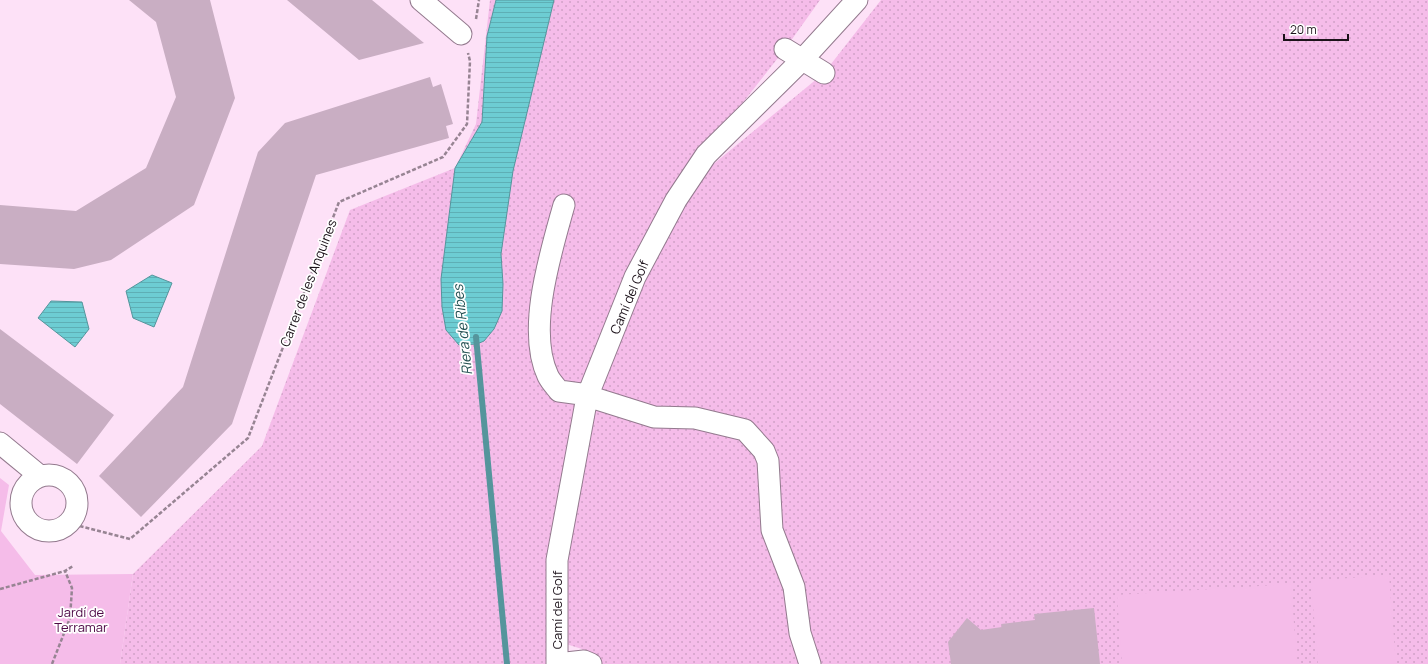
<svg xmlns="http://www.w3.org/2000/svg" width="1428" height="664" viewBox="0 0 1428 664" font-family="Manrope,sans-serif">
<style>
.grass{fill:url(#grass-dots)}
.park{fill:#f5bce9}
.water{fill:url(#water-rules);stroke:#55959c}
.lines{fill:none;stroke-linecap:round;stroke-linejoin:round}
.stream{stroke:#55959c;stroke-width:6}
.building{fill:#c9aec3}
.minor-casing{stroke:#937a8e;stroke-width:23}
.path{stroke:#978493;stroke-width:2.5;stroke-dasharray:4 2;stroke-linecap:butt}
.minor{stroke:#fff;stroke-width:21}
.labels{text-anchor:middle;dominant-baseline:central;stroke-width:3.5;stroke-linejoin:round;paint-order:stroke}
.street-label{font-size:13px;fill:#1c121a;stroke:#fff}
.park-label{font-size:13px;fill:#4e0946;stroke:#fff}
.water-label{font-size:14px;font-style:italic;fill:#255153;stroke:#fff}
</style>
<defs>
<pattern id="grass-dots" width="8" height="8" patternUnits="userSpaceOnUse"><rect width="8" height="8" fill="#f5bce9"/><path d="M2 2h.1M6 6h.1" fill="none" stroke="#d1a1c7" stroke-width="1.8" stroke-linecap="round"/></pattern>
<pattern id="water-rules" width="6" height="5" patternUnits="userSpaceOnUse"><rect width="6" height="5" fill="#6dcdd3"/><path d="M0 2.5h6" fill="none" stroke="#5eafb5"/></pattern>
</defs>
<rect width="100%" height="100%" fill="#fde1f7"/>
<path class="grass" d="M 490,0 L 496,0 L 487,36 L 482,122 L 455,168 L 537,68 L 554,0 L 820,0 L 785,49 L 688,172 L 603,337 L 547,664 L 120,664 L 133,574 L 262,446 L 350,210 L 455,168 L 476,124 Z
M 881,0 L 1428,0 L 1428,664 L 584,664 L 582,649 L 566,644 L 566,550 L 595,399 L 610,352 L 693,181 L 824,73 Z"/>
<path class="park" d="M 0,478 L 9,485 L 1,531 L 35,575 L 133,574 L 120,664 L 0,664 Z
M 1389,575 L 1396,664 L 1318,664 L 1311,581 Z
M 1291,584 L 1297,664 L 1122,664 L 1117,595 Z"/>
<path class="water" d="M 496,0 L 554,0 L 513,171 L 501,254 L 503,284 L 502,311 L 494,329 L 484,341 L 477,344 L 459,345 L 446,330 L 442,307 L 441,279 L 455,168 L 482,122 L 487,36 Z
M 152,275 L 172,283 L 154,327 L 133,318 L 126,291 Z
M 51,301 L 82,302 L 89,329 L 75,347 L 38,318 Z"/>
<g class="lines">
<path class="stream" d="M 476,337 L 507,664"/>
</g>
<path class="building" d="M 129,0 L 210,0 L 235,98 L 194,205 L 111,260 L 74,269 L 0,264 L 0,205 L 76,211 L 146,168 L 176,97 L 156,22 Z
M 287,0 L 372,0 L 424,43 L 359,60 Z
M 430,77 L 433,87 L 441,84 L 453,124 L 446,126 L 449,138 L 316,175 L 232,424 L 141,517 L 99,476 L 183,387 L 258,152 L 285,123 Z
M 0,329 L 114,415 L 77,464 L 0,404 Z
M 1094,608 L 1100,664 L 951,664 L 948,642 L 967,618 L 981,630 L 1002,627 L 1001,624 L 1035,620 L 1034,614 Z"/>
<g class="lines">
<g class="minor-casing">
<path id="minor" d="M 421,0 L 461,34
M 785,49 L 824,73
M 564,205 C 551,252 526,330 548,376 C 551,382 556,387 559,391 L 581,394 L 654,417 L 695,418 L 745,430 L 764,451 L 768,461 L 772,530 L 794,587 L 800,633 L 810,664
M 0,443 L 40,476
M21 503a28 28 0 1 1 56 0a28 28 0 1 1-56 0Z
M 557,664 L 557,560 L 587,397 L 635,277 L 676,200 L 706,155 L 803,59 L 857,0
M 557,664 L 584,661 L 591,664"/>
</g>
<path class="path" d="M 476,19 L 479,0
M 68,523 L 130,539 L 248,438 L 339,202 L 443,157 L 467,124 L 470,61 L 468,53
M 0,589 L 65,571 L 73,566
M 52,664 L 70,618 L 72,588 L 65,571"/>
<use href="#minor" class="minor"/>
</g>
<g class="labels">
<g class="street-label">
<text transform="translate(308 283) rotate(-69)">Carrer de les Anquines</text>
<text transform="translate(629 297) rotate(-67)">Camí del Golf</text>
<text transform="translate(557 610) rotate(-90)">Camí del Golf</text>
</g>
<g class="park-label">
<text x="81" y="612">Jardí de<tspan x="81" dy="15">Terramar</tspan></text>
</g>
<g class="water-label">
<text transform="translate(462 330) rotate(-96)">Riera de Ribes</text>
</g>
</g>
<path d="M1284 34v6h64v-6" fill="none" stroke="#1c121a" stroke-width="2"/>
<text x="1290" y="34" font-size="12" fill="#1c121a" stroke="#ffffff" stroke-width="3" paint-order="stroke">20 m</text>
</svg>
